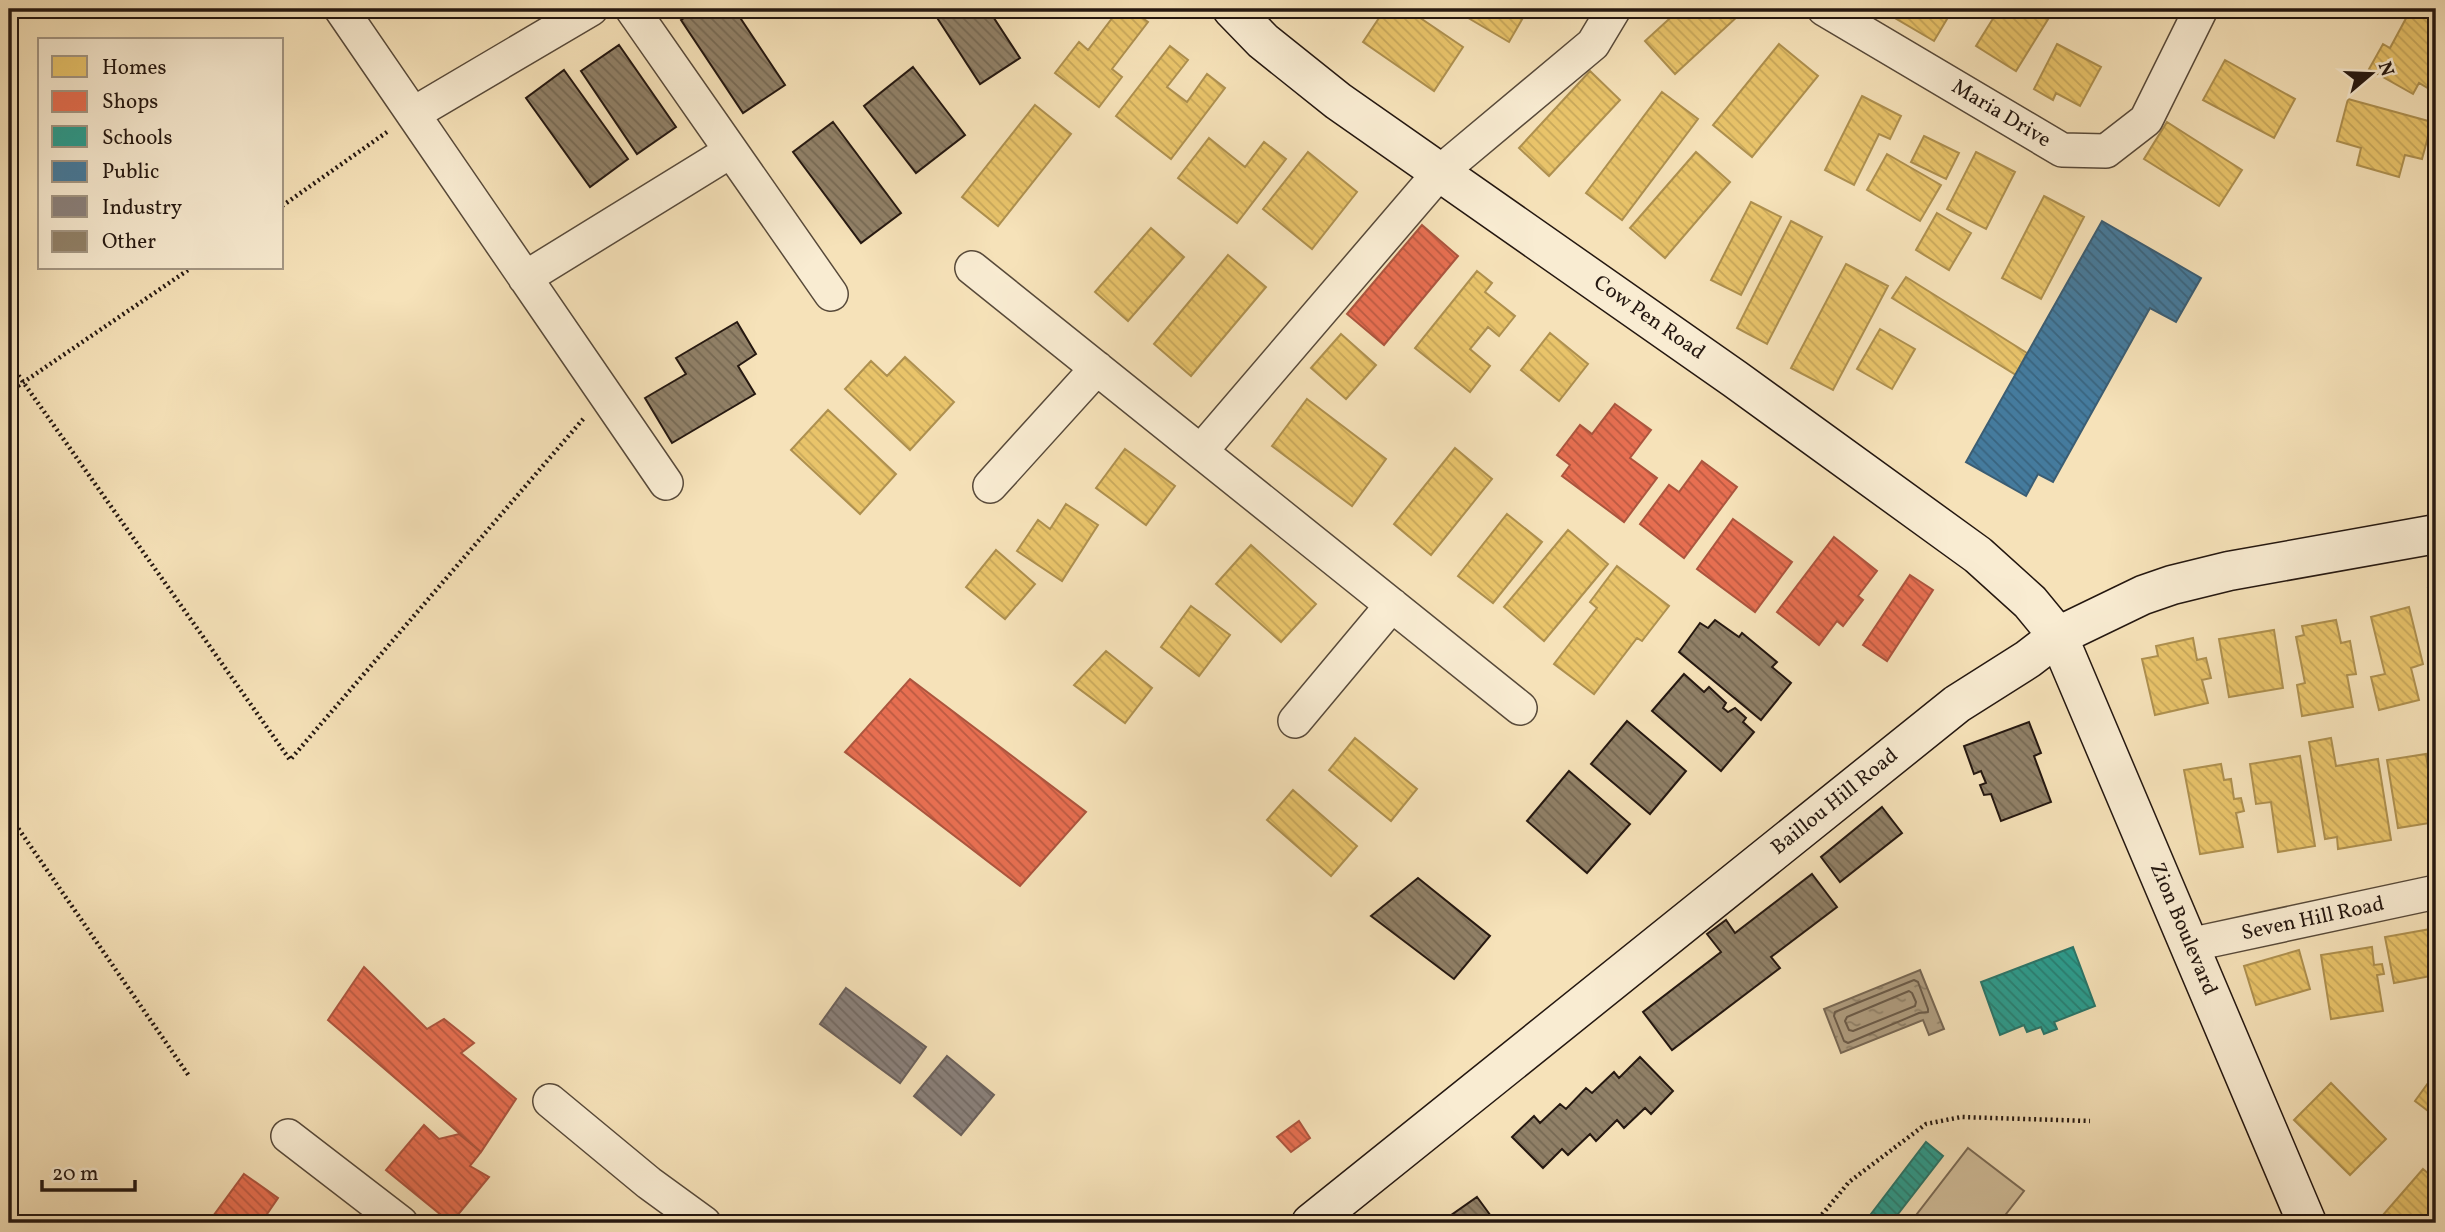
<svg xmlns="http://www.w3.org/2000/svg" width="2445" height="1232" viewBox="0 0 2445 1232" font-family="Vollkorn,serif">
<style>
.park{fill:#d2bf9c;stroke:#7b6b56;stroke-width:2}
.water{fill:url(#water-ripples);stroke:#776753;stroke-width:2}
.homes{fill:url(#homes-back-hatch);stroke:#ae904f;stroke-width:2}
.shops{fill:url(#shops-back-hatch);stroke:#ac553e;stroke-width:2}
.schools{fill:url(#schools-back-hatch);stroke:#287569;stroke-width:2}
.public{fill:url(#public-back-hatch);stroke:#3b5d73;stroke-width:2}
.industry{fill:url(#industry-back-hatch);stroke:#6b615c;stroke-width:2}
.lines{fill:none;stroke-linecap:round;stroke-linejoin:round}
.shore{stroke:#6a5a48;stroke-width:2}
.building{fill:url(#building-back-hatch);stroke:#241710;stroke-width:2}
.minor-casing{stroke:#584a3a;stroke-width:36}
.secondary-casing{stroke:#241710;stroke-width:41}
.path{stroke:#241710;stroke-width:4.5;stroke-dasharray:2 3.5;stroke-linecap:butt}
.minor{stroke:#f9ecd2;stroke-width:33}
.secondary{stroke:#f9ecd2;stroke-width:38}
.labels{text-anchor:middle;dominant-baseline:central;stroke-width:7;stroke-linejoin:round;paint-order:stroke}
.street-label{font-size:21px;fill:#241710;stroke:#f9ecd2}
</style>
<defs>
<pattern id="water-ripples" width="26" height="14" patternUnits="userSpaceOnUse" patternTransform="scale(1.75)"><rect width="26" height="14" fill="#af9d80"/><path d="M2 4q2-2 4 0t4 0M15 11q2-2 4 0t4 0" fill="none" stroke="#8e7f67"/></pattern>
<pattern id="homes-back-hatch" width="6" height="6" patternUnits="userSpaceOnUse" patternTransform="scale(1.75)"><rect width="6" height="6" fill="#e9c46a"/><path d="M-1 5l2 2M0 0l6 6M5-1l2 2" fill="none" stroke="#c8a85b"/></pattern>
<pattern id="shops-back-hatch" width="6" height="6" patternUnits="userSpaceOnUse" patternTransform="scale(1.75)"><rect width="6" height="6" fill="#e76f51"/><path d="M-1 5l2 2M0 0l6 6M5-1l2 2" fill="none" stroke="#bb5a42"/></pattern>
<pattern id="schools-back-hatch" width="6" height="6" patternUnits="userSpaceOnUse" patternTransform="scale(1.75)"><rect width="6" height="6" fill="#2a9d8f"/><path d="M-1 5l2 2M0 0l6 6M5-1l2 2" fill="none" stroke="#247f73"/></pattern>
<pattern id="public-back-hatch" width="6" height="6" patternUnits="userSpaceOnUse" patternTransform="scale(1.75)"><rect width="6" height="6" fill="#457b9d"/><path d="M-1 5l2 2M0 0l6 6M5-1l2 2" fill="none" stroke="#39647f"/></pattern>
<pattern id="industry-back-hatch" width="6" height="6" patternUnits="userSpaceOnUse" patternTransform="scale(1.75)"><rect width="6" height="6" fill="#8a817c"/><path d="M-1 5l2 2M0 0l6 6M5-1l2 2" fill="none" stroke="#716964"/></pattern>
<pattern id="building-back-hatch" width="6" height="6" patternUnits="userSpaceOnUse" patternTransform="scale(1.75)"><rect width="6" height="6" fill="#918168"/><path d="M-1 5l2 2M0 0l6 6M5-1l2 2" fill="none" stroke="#766954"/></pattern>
</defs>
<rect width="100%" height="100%" fill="#f6e2b9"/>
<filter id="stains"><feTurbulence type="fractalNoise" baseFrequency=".00286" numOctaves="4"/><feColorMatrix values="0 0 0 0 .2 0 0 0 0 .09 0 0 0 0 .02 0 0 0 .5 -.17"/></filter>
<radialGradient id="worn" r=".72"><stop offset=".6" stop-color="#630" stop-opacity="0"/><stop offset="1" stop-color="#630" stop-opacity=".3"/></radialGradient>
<path class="park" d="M 1968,1148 L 2024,1191 L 1999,1223 L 1910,1223 Z"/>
<path class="water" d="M 1920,970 L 1944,1029 L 1929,1035 L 1923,1020 L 1841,1053 L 1824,1009 Z"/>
<path class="homes" d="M 1119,9 L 1130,9 L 1148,22 L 1112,69 L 1122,77 L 1099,107 L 1055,73 L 1079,42 L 1088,50 Z
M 1385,9 L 1407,9 L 1463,47 L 1434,91 L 1363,42 Z
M 1453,9 L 1528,9 L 1509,42 Z
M 1680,9 L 1732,9 L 1738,16 L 1675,74 L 1645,41 Z
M 1884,9 L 1953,9 L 1934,41 L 1883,11 Z
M 1999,9 L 2039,9 L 2050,16 L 2016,71 L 1976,46 Z
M 2411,9 L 2426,9 L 2436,15 L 2436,93 L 2419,83 L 2413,94 L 2369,69 L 2383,44 L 2390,48 Z
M 1779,44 L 1818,76 L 1752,157 L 1713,125 Z
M 2057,44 L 2101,67 L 2080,106 L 2056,93 L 2053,100 L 2034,89 Z
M 1170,46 L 1188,60 L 1167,87 L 1187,102 L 1207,74 L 1225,88 L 1171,159 L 1116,116 Z
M 2225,60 L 2295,99 L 2274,138 L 2203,100 Z
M 1590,71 L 1620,100 L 1549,176 L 1519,148 Z
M 1662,92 L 1698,119 L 1622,220 L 1586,193 Z
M 1862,96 L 1901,116 L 1890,139 L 1879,134 L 1854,185 L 1825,170 Z
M 2348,99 L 2432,122 L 2422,159 L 2405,155 L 2399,177 L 2357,165 L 2361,148 L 2337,141 Z
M 1035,105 L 1071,134 L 998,226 L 962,197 Z
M 2167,122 L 2242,170 L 2219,206 L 2144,159 Z
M 1924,136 L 1959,153 L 1946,179 L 1911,162 Z
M 1209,138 L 1245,167 L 1264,142 L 1286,159 L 1237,223 L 1178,178 Z
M 1308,152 L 1357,192 L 1312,249 L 1263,209 Z
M 1696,152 L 1730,182 L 1665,258 L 1630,228 Z
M 1976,152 L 2015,172 L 1986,229 L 1947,209 Z
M 1887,154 L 1941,185 L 1920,221 L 1867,190 Z
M 2044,196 L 2084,217 L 2041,299 L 2002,278 Z
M 1751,202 L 1781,217 L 1741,295 L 1711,280 Z
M 1937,213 L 1971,233 L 1949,270 L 1916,250 Z
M 1791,221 L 1822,237 L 1767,344 L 1737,328 Z
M 1151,228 L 1184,257 L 1128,321 L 1095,292 Z
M 1228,255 L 1266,287 L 1191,376 L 1154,344 Z
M 1846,264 L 1888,286 L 1833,390 L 1791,368 Z
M 1477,271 L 1492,283 L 1485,292 L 1515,316 L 1499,336 L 1488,327 L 1470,349 L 1490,366 L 1470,392 L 1415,348 Z
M 1906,277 L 2027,353 L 2016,375 L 1892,298 Z
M 1880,329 L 1915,349 L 1892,389 L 1857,369 Z
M 1550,333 L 1588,364 L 1559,401 L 1521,370 Z
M 1341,334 L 1376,365 L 1346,399 L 1311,368 Z
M 905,357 L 954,402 L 910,450 L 845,389 L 871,361 L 887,376 Z
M 1307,399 L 1386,459 L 1352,506 L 1272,446 Z
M 828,410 L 896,474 L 860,514 L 791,450 Z
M 1455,448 L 1492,479 L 1431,555 L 1394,524 Z
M 1125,449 L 1175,486 L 1146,525 L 1096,488 Z
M 1066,504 L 1098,525 L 1062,581 L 1017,551 L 1038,520 L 1050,529 Z
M 1507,514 L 1542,542 L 1493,603 L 1458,576 Z
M 1568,530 L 1608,564 L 1544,641 L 1504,607 Z
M 1251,545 L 1316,604 L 1281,642 L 1216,584 Z
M 996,550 L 1035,584 L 1005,619 L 966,587 Z
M 1617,566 L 1669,606 L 1642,641 L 1637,638 L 1594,694 L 1554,664 L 1597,608 L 1590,602 Z
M 2436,587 L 2436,628 L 2428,588 Z
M 1191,606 L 1230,635 L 1199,676 L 1161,647 Z
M 2409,607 L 2423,664 L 2411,668 L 2419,700 L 2379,710 L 2371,677 L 2385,674 L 2371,617 Z
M 2336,620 L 2341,643 L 2350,641 L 2356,674 L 2347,675 L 2353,707 L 2302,716 L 2297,685 L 2305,683 L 2296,637 L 2304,635 L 2302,626 Z
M 2274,630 L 2283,688 L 2229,697 L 2219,639 Z
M 2193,638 L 2197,660 L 2206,658 L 2211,678 L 2202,680 L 2208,703 L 2155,715 L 2142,659 L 2158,656 L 2156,646 Z
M 1106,651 L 1152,688 L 1125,723 L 1074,685 Z
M 1355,738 L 1417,789 L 1391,821 L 1329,770 Z
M 2331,738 L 2336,766 L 2378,759 L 2391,840 L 2338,849 L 2337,837 L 2325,839 L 2309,742 Z
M 2426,754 L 2430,782 L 2436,781 L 2436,822 L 2398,828 L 2387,760 Z
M 2300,756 L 2315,846 L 2278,852 L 2271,802 L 2256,804 L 2250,764 Z
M 2221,764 L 2224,780 L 2231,779 L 2234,799 L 2241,798 L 2244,811 L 2236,813 L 2243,847 L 2200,854 L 2184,770 Z
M 1293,790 L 1357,846 L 1331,876 L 1267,820 Z
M 2436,928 L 2436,975 L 2394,983 L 2385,937 Z
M 2372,947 L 2374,965 L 2382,964 L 2384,974 L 2377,975 L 2383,1011 L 2331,1019 L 2321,955 Z
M 2299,950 L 2310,989 L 2256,1005 L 2244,966 Z
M 2436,1072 L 2436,1117 L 2415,1101 Z
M 2331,1083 L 2386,1139 L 2350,1175 L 2294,1120 Z
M 2423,1169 L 2436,1180 L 2436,1223 L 2376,1223 Z"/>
<path class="shops" d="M 1422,225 L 1458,256 L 1384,345 L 1347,314 Z
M 1615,404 L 1651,430 L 1630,458 L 1657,478 L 1624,522 L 1562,476 L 1570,465 L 1557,455 L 1580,425 L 1592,434 Z
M 1702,461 L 1737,487 L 1684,558 L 1640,524 L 1669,485 L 1679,492 Z
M 1733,519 L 1792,562 L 1755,612 L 1697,569 Z
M 1834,537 L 1877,571 L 1858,596 L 1863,600 L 1843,626 L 1837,621 L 1819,645 L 1777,612 Z
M 1910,575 L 1933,590 L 1887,661 L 1863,645 Z
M 910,679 L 1086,812 L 1020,886 L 845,752 Z
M 364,967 L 427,1029 L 444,1019 L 474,1043 L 461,1053 L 516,1099 L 481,1152 L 328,1020 Z
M 1299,1121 L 1310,1138 L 1291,1152 L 1277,1137 Z
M 424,1125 L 439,1139 L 459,1134 L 481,1152 L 470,1166 L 489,1177 L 451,1223 L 386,1170 Z
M 244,1174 L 278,1198 L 263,1220 L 272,1223 L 208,1223 Z"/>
<path class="schools" d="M 2073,947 L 2095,1006 L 2054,1022 L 2057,1029 L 2044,1034 L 2041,1027 L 2027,1032 L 2024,1025 L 2000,1035 L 1981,982 Z
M 1926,1142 L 1943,1156 L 1891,1223 L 1883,1223 L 1871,1214 Z"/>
<path class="public" d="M 2102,221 L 2201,278 L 2176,322 L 2150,308 L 2053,482 L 2038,474 L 2026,496 L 1966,462 Z"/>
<path class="industry" d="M 846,988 L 926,1047 L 900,1083 L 820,1024 Z
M 947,1056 L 994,1095 L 961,1135 L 914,1096 Z"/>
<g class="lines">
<path class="shore" d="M 1914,980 L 1918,982 L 1928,1009 L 1928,1012 L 1919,1013 L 1848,1043 L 1844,1041 L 1834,1016 L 1835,1012 Z
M 1909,991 L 1912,993 L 1916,1002 L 1915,1006 L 1853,1031 L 1849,1030 L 1845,1021 L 1847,1017 Z"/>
</g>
<path class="building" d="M 698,9 L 756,9 L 741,19 L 785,85 L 743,113 L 681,20 Z
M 934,9 L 988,9 L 1020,58 L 980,84 L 932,10 Z
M 619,45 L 676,127 L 637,154 L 581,71 Z
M 913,67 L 965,135 L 916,173 L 864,106 Z
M 564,70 L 628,159 L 590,187 L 526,98 Z
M 833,122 L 901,213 L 861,243 L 793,152 Z
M 737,322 L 756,354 L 738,366 L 755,394 L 672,443 L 645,398 L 686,374 L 676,358 Z
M 1715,620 L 1739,637 L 1742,633 L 1777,662 L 1772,667 L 1791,683 L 1761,720 L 1679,652 L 1700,623 L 1708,628 Z
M 1684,674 L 1704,692 L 1709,687 L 1726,703 L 1723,708 L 1728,712 L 1735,708 L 1746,718 L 1743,722 L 1754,732 L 1721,771 L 1652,711 Z
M 1627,721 L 1686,771 L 1650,814 L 1591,764 Z
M 2029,722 L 2041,753 L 2034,756 L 2051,802 L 2001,821 L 1991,794 L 1984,795 L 1980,785 L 1986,783 L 1981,771 L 1974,774 L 1964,746 Z
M 1569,771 L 1630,824 L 1587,873 L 1527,821 Z
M 1882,807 L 1902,833 L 1840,882 L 1821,857 Z
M 1812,874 L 1837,907 L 1771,957 L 1780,968 L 1672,1050 L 1643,1012 L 1721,952 L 1707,934 L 1726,920 L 1735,933 Z
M 1418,878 L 1490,936 L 1454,979 L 1371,916 Z
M 1640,1057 L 1673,1091 L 1651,1114 L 1645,1108 L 1624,1128 L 1617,1120 L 1596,1141 L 1590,1134 L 1568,1155 L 1562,1149 L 1543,1168 L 1512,1137 L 1534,1116 L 1540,1123 L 1560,1104 L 1566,1109 L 1586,1088 L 1592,1093 L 1614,1072 L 1619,1078 Z
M 1477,1197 L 1496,1223 L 1451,1223 L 1447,1218 Z"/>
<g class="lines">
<g class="minor-casing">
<path id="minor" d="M 341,9 L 666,483
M 632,9 L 831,294
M 1824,9 L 2062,150 L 2106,151 L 2146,120 L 2201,9
M 413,114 L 591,9
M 972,268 L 1520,708
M 525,278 L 731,151
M 1201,451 L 1440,172 L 1593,44 L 1614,9
M 990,486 L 1097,368
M 1295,721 L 1392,605
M 2189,945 L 2436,892
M 550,1101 L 649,1183 L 704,1223
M 288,1136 L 401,1223"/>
</g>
<g class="secondary-casing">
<path id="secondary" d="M 1232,9 L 1263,41 L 1338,101 L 1735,379 L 1978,555 L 2030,602 L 2058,636 L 2307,1223
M 1311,1223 L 1957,704 L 2028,659 L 2058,636 L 2143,595 L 2172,585 L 2229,571 L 2436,534"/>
</g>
<path class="path" d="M 282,206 L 387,132
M 9,362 L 290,760 L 584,418
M 9,392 L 191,268
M 9,815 L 189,1076
M 1815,1223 L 1849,1182 L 1926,1124 L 1961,1117 L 2090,1121"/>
<use href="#minor" class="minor"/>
<use href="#secondary" class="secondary"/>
</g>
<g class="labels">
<g class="street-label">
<text transform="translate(2001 114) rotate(31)">Maria Drive</text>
<text transform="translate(1649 318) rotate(35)">Cow Pen Road</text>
<text transform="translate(1835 802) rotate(-39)">Baillou Hill Road</text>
<text transform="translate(2313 919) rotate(-12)">Seven Hill Road</text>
<text transform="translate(2183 929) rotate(67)">Zion Boulevard</text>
</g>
</g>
<rect width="2445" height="1232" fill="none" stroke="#f6e2b9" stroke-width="35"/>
<rect x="10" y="10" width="2424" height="1211" fill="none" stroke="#241710" stroke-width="3.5"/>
<rect x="18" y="18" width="2410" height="1197" fill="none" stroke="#241710" stroke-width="2"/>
<rect x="38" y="38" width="245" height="231" fill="#f9ecd2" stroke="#a49784" stroke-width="2"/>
<rect x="52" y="56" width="35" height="21" fill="#e9c46a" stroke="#a49784" stroke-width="2"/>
<text x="102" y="74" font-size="21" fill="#241710">Homes</text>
<rect x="52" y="91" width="35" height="21" fill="#e76f51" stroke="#a49784" stroke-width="2"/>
<text x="102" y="108" font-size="21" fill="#241710">Shops</text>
<rect x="52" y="126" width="35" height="21" fill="#2a9d8f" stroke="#a49784" stroke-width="2"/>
<text x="102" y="144" font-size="21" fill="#241710">Schools</text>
<rect x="52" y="161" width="35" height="21" fill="#457b9d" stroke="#a49784" stroke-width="2"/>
<text x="102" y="178" font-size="21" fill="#241710">Public</text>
<rect x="52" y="196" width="35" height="21" fill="#8a817c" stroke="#a49784" stroke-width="2"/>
<text x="102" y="214" font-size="21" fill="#241710">Industry</text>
<rect x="52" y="231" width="35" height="21" fill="#918168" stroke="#a49784" stroke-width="2"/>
<text x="102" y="248" font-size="21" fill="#241710">Other</text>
<g transform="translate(2371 74) rotate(71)" stroke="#f9ecd2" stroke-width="5" paint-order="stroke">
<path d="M0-5L12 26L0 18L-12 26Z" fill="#241710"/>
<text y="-10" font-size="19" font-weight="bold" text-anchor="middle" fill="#241710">N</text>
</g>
<path d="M42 1180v10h93v-10" fill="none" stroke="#241710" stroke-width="3.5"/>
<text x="52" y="1180" font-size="21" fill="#241710" stroke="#f9ecd2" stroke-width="5" paint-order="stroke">20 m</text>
<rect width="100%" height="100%" filter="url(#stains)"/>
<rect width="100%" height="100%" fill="url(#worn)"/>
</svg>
